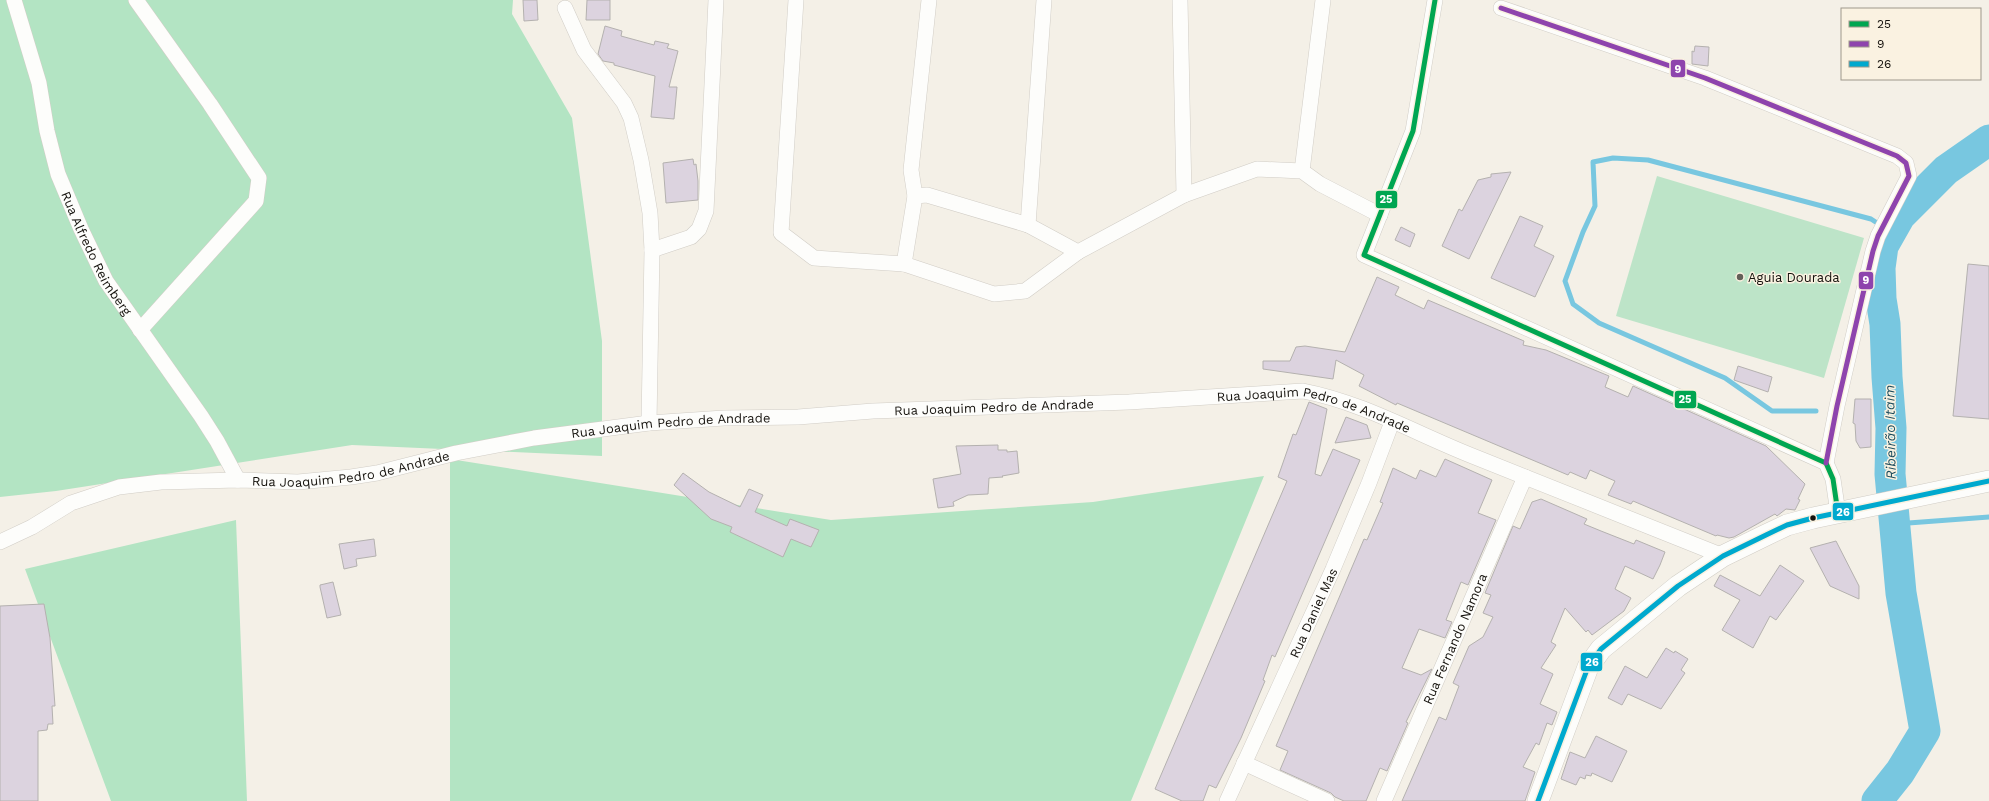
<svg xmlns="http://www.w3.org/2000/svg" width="1989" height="801" viewBox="0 0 1989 801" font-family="'Work Sans',sans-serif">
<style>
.green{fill:#bde4c8}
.forest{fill:#b3e4c3}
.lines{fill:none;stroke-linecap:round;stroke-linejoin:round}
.stream{stroke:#78c7e0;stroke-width:5}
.river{stroke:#78c7e0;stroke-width:31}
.building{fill:#dcd3df;stroke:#b4b1af}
.minor-casing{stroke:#d1cdc6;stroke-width:16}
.secondary-casing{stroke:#d1cdc6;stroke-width:22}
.minor{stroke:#fdfdfb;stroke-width:15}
.secondary{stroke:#fdfdfb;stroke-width:21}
.bus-1-casing{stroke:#faf2e1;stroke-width:8}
.bus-2-casing{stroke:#faf2e1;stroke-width:8}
.bus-3-casing{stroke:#faf2e1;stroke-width:8}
.bus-1{stroke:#00a651;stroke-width:5}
.bus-2{stroke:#8e44ad;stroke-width:5}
.bus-3{stroke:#00a9ce;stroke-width:5}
.poi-dot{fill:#636059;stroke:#faf2e1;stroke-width:1.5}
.bus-dot{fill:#15120d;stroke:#faf2e1;stroke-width:1.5}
.labels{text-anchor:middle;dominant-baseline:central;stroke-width:3;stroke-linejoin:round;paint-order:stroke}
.street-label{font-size:13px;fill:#15120d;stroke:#faf2e1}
.poi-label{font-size:13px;fill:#15120d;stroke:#faf2e1;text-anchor:start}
.water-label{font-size:14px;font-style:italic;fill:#1b4b5c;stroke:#faf2e1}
.line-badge{stroke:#faf2e1;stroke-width:1.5}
.badge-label{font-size:11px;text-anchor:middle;font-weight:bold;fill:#fff}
</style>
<rect width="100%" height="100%" fill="#f4f0e7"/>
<path class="green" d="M 1657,176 L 1864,238 L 1824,378 L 1616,316 Z"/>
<path class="forest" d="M 0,0 L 513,0 L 512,14 L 572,118 L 602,341 L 602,456 L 352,445 L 56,491 L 0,497 Z
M 450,459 L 831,520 L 1093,502 L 1264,476 L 1131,801 L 450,801 Z
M 236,520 L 247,801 L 111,801 L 25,569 Z"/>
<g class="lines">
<path class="stream" d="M 1816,411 L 1772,411 L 1725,378 L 1599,323 L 1573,304 L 1565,281 L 1583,232 L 1595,206 L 1593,162 L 1613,158 L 1648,160 L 1871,219 L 1891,232
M 1895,524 L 1989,517"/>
<path class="river" d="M 1877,801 L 1900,772 L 1925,731 L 1901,593 L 1890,474 L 1891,428 L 1887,377 L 1885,324 L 1881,299 L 1880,268 L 1883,246 L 1900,216 L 1946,170 L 1989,140"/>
</g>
<path class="building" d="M 523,0 L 537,0 L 538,20 L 524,21 Z
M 587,0 L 610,0 L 610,20 L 586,20 Z
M 605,26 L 622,31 L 621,36 L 654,45 L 655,41 L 669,44 L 667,48 L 678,51 L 669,87 L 677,87 L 674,119 L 651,117 L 655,76 L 614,65 L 614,63 L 603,61 L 598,54 Z
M 1695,46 L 1709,47 L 1708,66 L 1692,64 L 1692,51 L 1694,52 Z
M 693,159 L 694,165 L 696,164 L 698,181 L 698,200 L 666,203 L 663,163 Z
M 1511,172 L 1469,259 L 1442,246 L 1459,209 L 1462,211 L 1478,180 L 1491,177 L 1491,174 Z
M 1520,216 L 1543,226 L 1534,246 L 1554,256 L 1535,297 L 1491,278 Z
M 1401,227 L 1415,234 L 1410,247 L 1395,240 Z
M 1968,264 L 1989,266 L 1989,419 L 1953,416 Z
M 1377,277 L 1399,287 L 1395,295 L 1424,309 L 1428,300 L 1524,341 L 1523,345 L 1546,350 L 1609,376 L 1605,387 L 1628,397 L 1633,386 L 1766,446 L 1805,484 L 1798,499 L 1800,500 L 1795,510 L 1786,509 L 1777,516 L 1775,514 L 1734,537 L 1729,538 L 1717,535 L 1716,536 L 1633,501 L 1631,504 L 1608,495 L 1615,481 L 1590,470 L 1586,479 L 1570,472 L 1568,475 L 1397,403 L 1396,405 L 1359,386 L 1364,375 L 1336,360 L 1333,379 L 1263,369 L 1263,361 L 1290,361 L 1296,347 L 1305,346 L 1345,352 Z
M 1738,366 L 1772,377 L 1768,392 L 1734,380 Z
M 1855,399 L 1871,399 L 1871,447 L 1860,448 L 1856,441 L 1855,424 L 1853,423 Z
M 1309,402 L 1327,409 L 1315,474 L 1321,476 L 1333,449 L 1360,460 L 1275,657 L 1272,655 L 1263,680 L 1265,681 L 1241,738 L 1216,788 L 1209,785 L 1203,801 L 1182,801 L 1155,789 L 1287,481 L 1278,477 L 1293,434 L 1296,435 Z
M 1346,417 L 1367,425 L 1371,438 L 1335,443 Z
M 998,445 L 998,450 L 1007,450 L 1007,452 L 1017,451 L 1019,473 L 1002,476 L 1003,477 L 989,478 L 988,494 L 968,495 L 953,502 L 954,506 L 938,508 L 933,479 L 961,474 L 956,446 Z
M 1445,459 L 1492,480 L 1478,513 L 1496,520 L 1468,585 L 1461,582 L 1446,620 L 1452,622 L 1445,638 L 1419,629 L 1402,668 L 1421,675 L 1432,669 L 1406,722 L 1408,723 L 1387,771 L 1380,768 L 1366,801 L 1344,801 L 1335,797 L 1331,793 L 1280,770 L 1288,751 L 1276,746 L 1364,539 L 1367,540 L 1383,503 L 1380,502 L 1393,468 L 1416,479 L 1420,470 L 1436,477 Z
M 683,473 L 709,492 L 740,507 L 749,489 L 763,495 L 755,512 L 787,526 L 790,519 L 819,530 L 811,547 L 791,539 L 783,557 L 730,532 L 732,527 L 711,519 L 674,485 Z
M 1541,499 L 1587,519 L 1584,524 L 1601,531 L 1634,544 L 1636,540 L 1665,552 L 1660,565 L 1653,579 L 1625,566 L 1615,589 L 1631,598 L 1624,611 L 1592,635 L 1588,630 L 1586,632 L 1565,608 L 1551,642 L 1556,645 L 1541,668 L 1553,674 L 1540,704 L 1557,712 L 1552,725 L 1547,723 L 1539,745 L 1536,743 L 1523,767 L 1535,772 L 1525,801 L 1402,801 L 1439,717 L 1446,720 L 1459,686 L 1453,683 L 1469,646 L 1483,637 L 1493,617 L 1483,613 L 1491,595 L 1485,593 L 1513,526 L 1520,529 L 1532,502 Z
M 374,539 L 376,556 L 356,559 L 357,566 L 344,569 L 339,544 Z
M 1836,541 L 1859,586 L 1859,599 L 1830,586 L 1810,548 Z
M 1780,565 L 1804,581 L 1776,620 L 1770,616 L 1753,648 L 1722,630 L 1740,600 L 1714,586 L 1720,575 L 1760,596 Z
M 333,582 L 341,615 L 327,618 L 320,587 L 320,585 Z
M 44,604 L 50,638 L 55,706 L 52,706 L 53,724 L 48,724 L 47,730 L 38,731 L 38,801 L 0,801 L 0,606 Z
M 1666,648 L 1674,653 L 1675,651 L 1688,659 L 1681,670 L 1685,673 L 1661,709 L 1628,694 L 1622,705 L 1608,698 L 1625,666 L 1647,678 Z
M 1596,736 L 1627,751 L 1612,782 L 1592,773 L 1591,776 L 1586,775 L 1585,779 L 1580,777 L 1576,785 L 1561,779 L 1570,752 L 1585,758 Z"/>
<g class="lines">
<g class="minor-casing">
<g id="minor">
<path id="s1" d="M 14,0 L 39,83 L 47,131 L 58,174 L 81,229 L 106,281 L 201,416 L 217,441 L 238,480"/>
<path d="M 136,0 L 210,104 L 259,178 L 256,201 L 140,330"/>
<path d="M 796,0 L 781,233 L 814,258 L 904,264 L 994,294 L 1025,291 L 1078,252"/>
<path d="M 929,0 L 911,170 L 915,196 L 927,195 L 1028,225 L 1078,252 L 1184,195 L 1257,169 L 1302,171 L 1320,184 L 1380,215"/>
<path d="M 1180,0 L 1184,195"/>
<path d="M 1435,0 L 1413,131 L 1364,255 L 1826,463 L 1833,479 L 1838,513"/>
<path d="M 565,8 L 584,50 L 624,103 L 631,118 L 641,160 L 650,213 L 652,250 L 649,423"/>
<path d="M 1501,8 L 1705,78 L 1897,156 L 1906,163 L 1909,176 L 1878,236 L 1873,251 L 1837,406 L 1826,463"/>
<path d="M 1302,171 L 1323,0"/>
<path d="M 1028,225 L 1044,0"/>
<path d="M 652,250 L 691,237 L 699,229 L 706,211 L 716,0"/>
<path d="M 904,264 L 915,196"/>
<path id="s2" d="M 0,542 L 32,527 L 71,503 L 119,487 L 161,482 L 238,480 L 298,482 L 351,477 L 377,473 L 456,453 L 534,438 L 649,423 L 724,418 L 798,417 L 873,411 L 1129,402 L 1303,391 C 1361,402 1415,433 1470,455 C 1554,489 1639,522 1723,556"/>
<path d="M 1244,763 L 1327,801"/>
<path id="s3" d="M 1227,801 L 1333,569 L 1369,483 L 1392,422"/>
<path id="s4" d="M 1384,801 L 1525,477"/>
</g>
</g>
<g class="secondary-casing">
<path id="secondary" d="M 1538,801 L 1588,667 L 1601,649 L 1678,586 L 1723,556 L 1766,535 L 1787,525 L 1813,518 L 1989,481"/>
</g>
<use href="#minor" class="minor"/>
<use href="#secondary" class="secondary"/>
<g class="bus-1-casing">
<path id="bus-1" d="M 1435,0 L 1413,131 L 1364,255 L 1826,463 L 1833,479 L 1838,513"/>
</g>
<g class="bus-2-casing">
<path id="bus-2" d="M 1501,8 L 1705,78 L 1897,156 L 1906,163 L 1909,176 L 1878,236 L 1873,251 L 1837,406 L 1826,463"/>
</g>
<g class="bus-3-casing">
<path id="bus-3" d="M 1538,801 L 1588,667 L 1601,649 L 1678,586 L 1723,556 L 1766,535 L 1787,525 L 1813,518 L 1989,481"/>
</g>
<use href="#bus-1" class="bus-1"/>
<use href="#bus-2" class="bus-2"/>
<use href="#bus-3" class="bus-3"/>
</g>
<circle class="poi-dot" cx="1740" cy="277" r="4"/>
<circle class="bus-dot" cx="1813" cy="518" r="3.5"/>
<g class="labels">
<g class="street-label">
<text stroke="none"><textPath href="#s1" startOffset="268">Rua Alfredo Reimberg</textPath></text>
<text stroke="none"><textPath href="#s2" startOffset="1013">Rua Joaquim Pedro de Andrade</textPath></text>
<text stroke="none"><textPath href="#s2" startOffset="1336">Rua Joaquim Pedro de Andrade</textPath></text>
<text stroke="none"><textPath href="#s2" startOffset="689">Rua Joaquim Pedro de Andrade</textPath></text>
<text stroke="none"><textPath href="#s2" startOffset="365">Rua Joaquim Pedro de Andrade</textPath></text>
<text stroke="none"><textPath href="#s3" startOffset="207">Rua Daniel Mas</textPath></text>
<text stroke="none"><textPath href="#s4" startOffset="177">Rua Fernando Namora</textPath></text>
</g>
<g class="poi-label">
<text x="1748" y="277">Aguia Dourada</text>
</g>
<g class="water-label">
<text transform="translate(1890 432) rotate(-91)">Ribeirão Itaim</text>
</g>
</g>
<g class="line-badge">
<rect x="1670" y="59" width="16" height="19" rx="4" fill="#8e44ad"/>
<rect x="1375" y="190" width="23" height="19" rx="4" fill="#00a651"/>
<rect x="1858" y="271" width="16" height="19" rx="4" fill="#8e44ad"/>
<rect x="1674" y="390" width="23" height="19" rx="4" fill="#00a651"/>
<rect x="1832" y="502" width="22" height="19" rx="4" fill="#00a9ce"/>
<rect x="1580" y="652" width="23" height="20" rx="4" fill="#00a9ce"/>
</g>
<g class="badge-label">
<text x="1678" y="73">9</text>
<text x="1386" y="203">25</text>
<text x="1866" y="284">9</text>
<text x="1685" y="403">25</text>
<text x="1843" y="516">26</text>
<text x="1592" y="666">26</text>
</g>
<rect x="1841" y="8" width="140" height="72" fill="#faf2e1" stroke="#9e988c"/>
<rect x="1849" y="21" width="20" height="6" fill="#00a651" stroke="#9e988c"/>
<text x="1877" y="28" font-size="12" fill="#15120d">25</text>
<rect x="1849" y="41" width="20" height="6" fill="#8e44ad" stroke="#9e988c"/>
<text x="1877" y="48" font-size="12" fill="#15120d">9</text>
<rect x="1849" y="61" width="20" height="6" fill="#00a9ce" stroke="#9e988c"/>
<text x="1877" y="68" font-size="12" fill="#15120d">26</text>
</svg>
